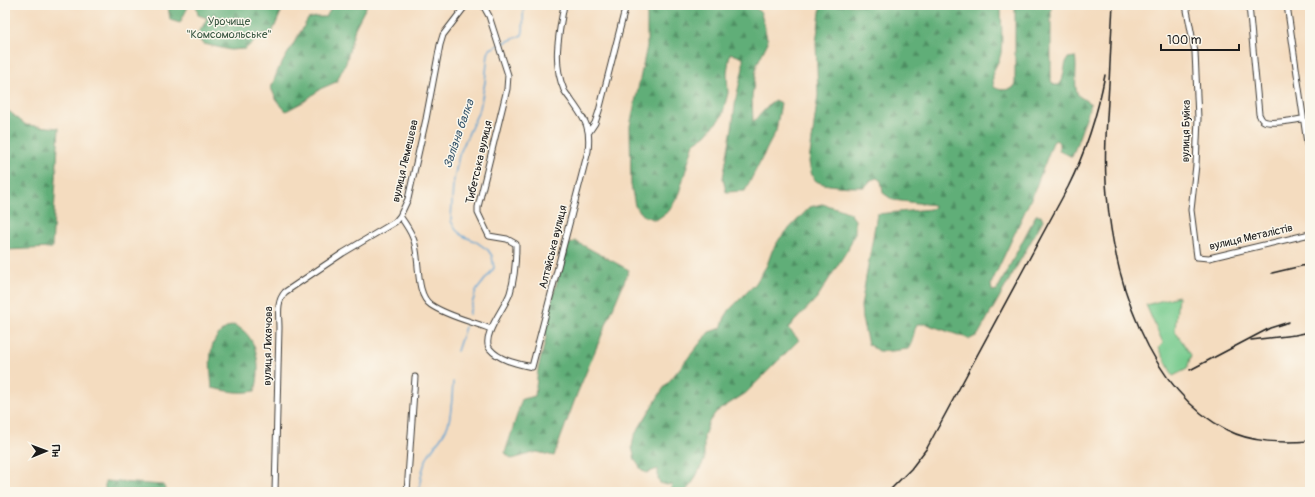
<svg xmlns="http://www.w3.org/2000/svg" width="1315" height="497" viewBox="0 0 1315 497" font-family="Pangolin,sans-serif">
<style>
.green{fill:#76ca8d;stroke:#497354}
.forest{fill:url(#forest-firs);stroke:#3e654a}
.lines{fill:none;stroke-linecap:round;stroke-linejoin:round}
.stream{stroke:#5ba0d1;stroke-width:1.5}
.street-casing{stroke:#3c3934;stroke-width:7}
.street{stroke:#fff;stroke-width:5}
.rail{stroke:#1c1c1c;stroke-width:1.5}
.labels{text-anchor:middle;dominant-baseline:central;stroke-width:3;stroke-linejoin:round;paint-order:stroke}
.park-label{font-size:11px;fill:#3c5944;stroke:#fbf7ec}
.street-label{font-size:11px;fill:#1c1c1c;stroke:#fbf7ec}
.water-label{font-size:12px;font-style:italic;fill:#38576d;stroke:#fbf7ec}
</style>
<defs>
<pattern id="forest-firs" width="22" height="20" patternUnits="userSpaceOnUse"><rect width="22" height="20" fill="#60ae78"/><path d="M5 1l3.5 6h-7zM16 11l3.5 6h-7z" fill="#4e8d62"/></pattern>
</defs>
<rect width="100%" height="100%" fill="#fbf7ec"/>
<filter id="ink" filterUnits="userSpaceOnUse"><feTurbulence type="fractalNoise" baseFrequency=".025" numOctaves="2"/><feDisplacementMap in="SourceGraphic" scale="8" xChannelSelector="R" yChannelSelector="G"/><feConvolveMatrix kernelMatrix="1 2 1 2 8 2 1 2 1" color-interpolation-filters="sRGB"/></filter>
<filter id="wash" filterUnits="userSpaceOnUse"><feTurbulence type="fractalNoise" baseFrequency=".012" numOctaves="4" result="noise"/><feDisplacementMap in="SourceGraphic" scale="16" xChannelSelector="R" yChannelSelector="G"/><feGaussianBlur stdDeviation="0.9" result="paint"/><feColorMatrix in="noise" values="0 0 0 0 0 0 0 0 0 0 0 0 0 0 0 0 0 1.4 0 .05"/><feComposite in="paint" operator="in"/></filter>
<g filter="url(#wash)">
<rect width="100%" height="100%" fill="#f4dcbf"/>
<path class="green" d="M 1178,296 L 1175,331 L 1191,355 L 1187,369 L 1173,376 L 1159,348 L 1163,343 L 1146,305 Z"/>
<path class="forest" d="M 168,5 L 189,5 L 180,23 L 170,20 Z
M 196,5 L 284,5 L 272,33 L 263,34 L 245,49 L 230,50 L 204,44 L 195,37 L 203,26 L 207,18 L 198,15 Z
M 333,5 L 367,5 L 355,28 L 346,63 L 336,82 L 320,89 L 305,101 L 286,111 L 277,101 L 271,88 L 278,70 L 308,19 L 316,17 L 326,17 Z
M 626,5 L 753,5 L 761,13 L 768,42 L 757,64 L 752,97 L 753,122 L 774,100 L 781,103 L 776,131 L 745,191 L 726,192 L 723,178 L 732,128 L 736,98 L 743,68 L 743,58 L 730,53 L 727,73 L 728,93 L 722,116 L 706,135 L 694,143 L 678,196 L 669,211 L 656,220 L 644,216 L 635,206 L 631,185 L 630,126 L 647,46 L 647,12 L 626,7 Z
M 821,5 L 1001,5 C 1001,20 1003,39 1001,53 C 998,68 990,67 994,87 C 1000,91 1006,90 1013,88 L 1015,83 L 1015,5 L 1051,5 L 1051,81 L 1054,85 L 1059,85 C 1065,79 1063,66 1068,58 L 1075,57 C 1078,67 1073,87 1078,95 C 1081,98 1087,101 1091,104 L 1072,157 L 1059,150 L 1059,143 L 1056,140 L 1053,142 L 1034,192 L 991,284 L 992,291 L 997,290 L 1036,215 L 1041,215 L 1043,220 L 978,335 L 970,339 L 926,324 L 917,324 C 913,332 914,341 908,349 L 892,351 L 878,351 L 868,344 L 862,319 L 861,306 L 877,214 L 931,209 L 934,207 L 934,205 L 893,200 L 883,193 L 881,181 L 877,178 L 871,180 L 865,187 C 855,187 822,187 815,180 C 811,176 810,167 809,162 L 818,95 L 816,43 Z
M 5,108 L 26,125 L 59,128 L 52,248 L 5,250 Z
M 822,204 L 840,209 L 850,213 L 855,220 L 855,233 L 848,249 L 817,298 L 788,328 L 799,340 L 746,393 L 716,412 L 709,422 L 704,436 L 704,461 L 693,482 L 685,492 L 670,492 L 672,484 L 667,485 L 660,483 L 658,479 L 658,469 L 646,473 L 641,469 L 635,460 L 632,447 L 634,436 L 663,389 L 709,332 L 721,328 L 725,317 L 730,309 L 756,283 L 762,273 L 767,265 L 772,251 L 780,238 L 810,207 Z
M 575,241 L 629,270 L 577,394 L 554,456 L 537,452 L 512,459 L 505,453 L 522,399 L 535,396 L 538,369 L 546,338 L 545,322 L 568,245 Z
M 233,325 C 258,333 262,368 255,391 C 240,394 227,391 212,388 C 210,364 205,335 233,325 Z
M 105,481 L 163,485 L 167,492 L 105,492 Z"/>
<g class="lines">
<path class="stream" d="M 469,314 L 476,291 L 494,268 L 492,256 L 488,250 L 475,241 L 463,236 L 456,230 L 451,221 L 453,184 L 459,155 L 480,108 L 485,82 L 488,54 L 490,49 L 522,35 C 525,26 522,17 524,7 L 530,5
M 457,351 L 465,327
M 419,492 C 420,480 422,467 428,456 C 434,445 444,436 448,425 C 452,411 452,396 453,382"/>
</g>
</g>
<g filter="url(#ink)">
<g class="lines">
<g class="street-casing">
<path id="street" d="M 483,5 L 489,16 L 508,75 L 507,89 L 478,207 L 478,213 L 489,236 L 507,239 L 516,244 C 516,261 515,277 510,293 C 506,306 480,337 490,349 C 500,361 519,364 532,367 L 588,151 C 591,126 585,120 571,100 C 569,97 566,94 564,90 C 552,63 559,33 564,5
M 1186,5 L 1195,52 L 1198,118 L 1196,165 L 1191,210 L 1197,257 L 1209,258 L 1310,234
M 1249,5 L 1259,114 C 1260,116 1261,120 1264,121 C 1271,125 1294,120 1302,119
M 1287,5 L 1310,164
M 589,132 L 595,123 L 599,111 L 626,5
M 400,216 C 405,223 410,230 413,238 C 421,256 414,294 431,305 C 449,317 471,321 491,329
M 275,492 L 279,328 C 279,315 276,302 285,292 L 343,253 L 395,222 L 400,216 L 408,199 L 426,119 L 440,45 L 443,35 L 466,5
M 407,492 L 415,377"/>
</g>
<use href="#street" class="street"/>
<path class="rail" d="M 1113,5 C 1111,37 1110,69 1108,101 C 1106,133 1104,164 1107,195 C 1114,278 1147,389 1227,430 C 1252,443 1283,443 1310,441
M 1272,273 L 1310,264
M 1251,340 L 1295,335 L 1310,332
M 1190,370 L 1270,328 L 1289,322
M 888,492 L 911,469 L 927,448 L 1068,187 C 1085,153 1098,112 1105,75"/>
</g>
</g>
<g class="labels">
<g class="park-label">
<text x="229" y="21">Урочище<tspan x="229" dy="13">"Комсомольське"</tspan></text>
</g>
<g class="street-label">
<text transform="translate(1186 131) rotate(-89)">вулиця Буйка</text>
<text transform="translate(405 161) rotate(-77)">вулиця Лемешєва</text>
<text transform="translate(479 162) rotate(-77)">Тибетська вулиця</text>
<text transform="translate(1251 237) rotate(-13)">вулиця Металістів</text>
<text transform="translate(553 247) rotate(-76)">Алтайська вулиця</text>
<text transform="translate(268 346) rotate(-89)">вулиця Лихачова</text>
</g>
<g class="water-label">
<text transform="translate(459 134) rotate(-71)">Залізна балка</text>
</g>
</g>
<rect width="1315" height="497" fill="none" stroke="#fbf7ec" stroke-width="20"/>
<g transform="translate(46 451) rotate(89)" stroke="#fbf7ec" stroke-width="3" paint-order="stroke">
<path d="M0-3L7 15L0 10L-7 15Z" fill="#1c1c1c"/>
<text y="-6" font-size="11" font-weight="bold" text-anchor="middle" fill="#1c1c1c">Пн</text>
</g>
<path d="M1161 44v6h78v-6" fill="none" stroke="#1c1c1c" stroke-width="2"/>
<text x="1167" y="44" font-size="12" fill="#1c1c1c" stroke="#fbf7ec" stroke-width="3" paint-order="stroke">100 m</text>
</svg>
